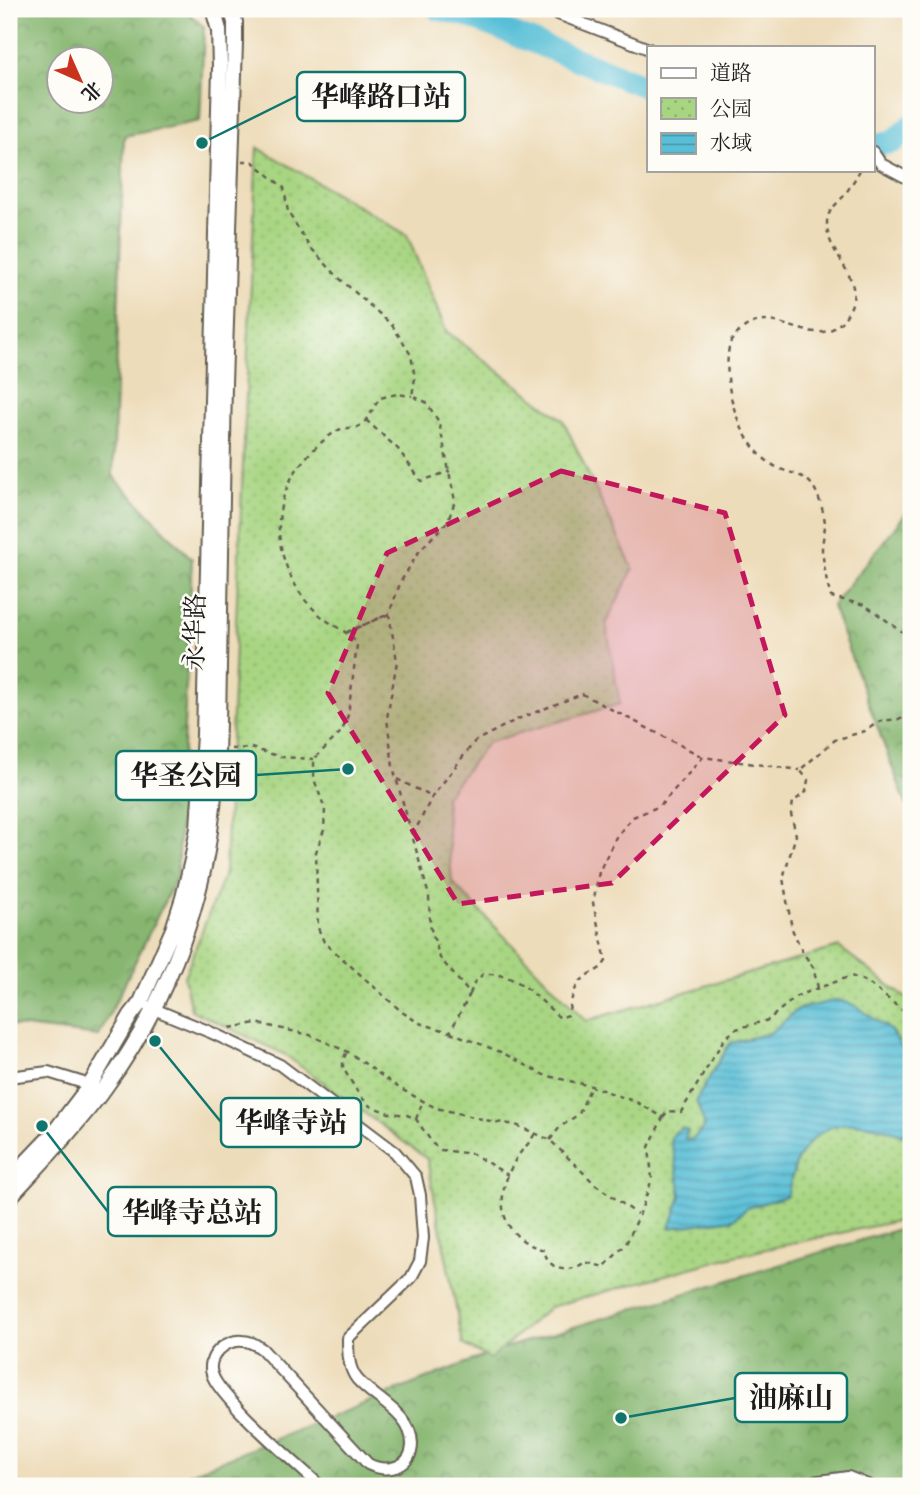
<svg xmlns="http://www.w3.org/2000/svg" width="920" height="1495" viewBox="0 0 920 1495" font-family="Alegreya,'Noto Serif SC',serif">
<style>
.forest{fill:url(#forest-crowns);stroke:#516946;stroke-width:2;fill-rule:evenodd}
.park{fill:url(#park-dots);stroke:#62784f;stroke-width:2}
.water{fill:url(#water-rules);stroke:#3a6e7a;stroke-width:2}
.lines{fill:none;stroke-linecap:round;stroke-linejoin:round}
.river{stroke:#59bfd7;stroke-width:23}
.minor-casing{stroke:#655f53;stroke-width:14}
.tertiary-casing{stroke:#655f53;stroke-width:18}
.path{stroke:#655f53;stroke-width:2.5;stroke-dasharray:5 5;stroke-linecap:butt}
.minor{stroke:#fff;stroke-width:10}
.tertiary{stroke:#fff;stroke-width:14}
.marked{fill:#c2185b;fill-opacity:0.2;stroke:#c2185b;stroke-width:5;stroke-dasharray:14 9;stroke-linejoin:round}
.labels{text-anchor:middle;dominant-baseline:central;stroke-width:5;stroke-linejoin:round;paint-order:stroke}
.street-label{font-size:26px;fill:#1c1c1c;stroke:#fdfcf7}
.leader{fill:none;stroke:#0f766e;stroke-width:2.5}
.callout-dot{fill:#0f766e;stroke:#fdfcf7;stroke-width:2.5}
.callout{fill:#fdfcf7;stroke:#0f766e;stroke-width:2.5}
.callout-label{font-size:28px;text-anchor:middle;font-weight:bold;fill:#1c1c1c}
</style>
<defs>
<pattern id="forest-crowns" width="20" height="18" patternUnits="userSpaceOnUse" patternTransform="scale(1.75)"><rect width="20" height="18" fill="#86b670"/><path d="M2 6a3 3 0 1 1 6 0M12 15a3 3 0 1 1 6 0" fill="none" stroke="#6d935b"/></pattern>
<pattern id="park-dots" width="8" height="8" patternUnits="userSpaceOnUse" patternTransform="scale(1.75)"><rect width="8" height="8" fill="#a8d582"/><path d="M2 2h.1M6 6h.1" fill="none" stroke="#90b670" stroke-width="1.8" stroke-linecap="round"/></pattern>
<pattern id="water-rules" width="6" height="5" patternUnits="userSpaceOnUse" patternTransform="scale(1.75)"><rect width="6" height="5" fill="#59bfd7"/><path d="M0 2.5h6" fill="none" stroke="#499aae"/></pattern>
</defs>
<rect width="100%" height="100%" fill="#fdfcf7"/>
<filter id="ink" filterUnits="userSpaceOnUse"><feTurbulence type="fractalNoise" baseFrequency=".0143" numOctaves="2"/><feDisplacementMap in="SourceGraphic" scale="14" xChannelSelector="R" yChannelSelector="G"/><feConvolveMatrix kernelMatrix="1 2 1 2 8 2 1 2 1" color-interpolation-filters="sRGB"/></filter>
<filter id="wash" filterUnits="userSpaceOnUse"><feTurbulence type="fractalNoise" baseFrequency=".00686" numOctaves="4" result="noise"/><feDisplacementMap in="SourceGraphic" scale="28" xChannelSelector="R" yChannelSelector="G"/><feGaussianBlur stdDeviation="1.57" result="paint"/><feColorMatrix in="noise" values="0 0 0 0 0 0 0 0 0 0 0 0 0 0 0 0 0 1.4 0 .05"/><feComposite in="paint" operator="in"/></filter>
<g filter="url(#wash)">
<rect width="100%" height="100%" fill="#eddcb9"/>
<path class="forest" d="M 9,9 L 184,9 L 204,27 L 200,121 L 124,136 L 113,476 L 192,559 L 177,876 L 99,1036 L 9,1025 ZM 60,60 L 102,60 L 102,102 L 60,102 Z
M 911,507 L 911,817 L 832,606 Z
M 911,1225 L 911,1486 L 158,1486 L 501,1349 Z"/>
<path class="park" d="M 257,147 L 407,235 L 446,331 L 563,420 L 633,569 L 606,623 L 620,704 L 488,742 L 445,797 L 452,882 L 586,1021 L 839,947 L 911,1002 L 911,1218 L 734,1256 L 550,1307 L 490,1359 L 463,1344 L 427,1159 L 284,1054 L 191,1010 L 184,977 L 225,872 Z"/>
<path class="water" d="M 838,1000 L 856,1006 L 890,1030 L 911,1061 L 911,1124 L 903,1135 C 863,1119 822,1114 798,1159 C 793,1170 790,1184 787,1196 L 747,1208 L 734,1219 L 670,1228 L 681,1196 L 675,1158 L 670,1140 L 674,1133 L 682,1128 L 688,1131 L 685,1139 L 692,1140 L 705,1126 L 696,1100 L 730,1043 L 770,1033 L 798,1009 Z"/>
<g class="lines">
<path class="river" d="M 438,9 L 465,15 L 649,88
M 881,144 L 893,142 L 911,125"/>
</g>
</g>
<g filter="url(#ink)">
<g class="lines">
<g class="minor-casing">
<path id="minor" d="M 545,9 L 649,49
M 873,152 L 881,164 L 911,180
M 149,1007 L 210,1032 L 280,1065 L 395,1152 L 416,1177 L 420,1195 L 423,1238 L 420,1261 L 411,1278 L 348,1338 C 348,1351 348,1368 357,1379 C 374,1399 412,1414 412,1444 C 412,1469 385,1473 368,1464 L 262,1349 C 256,1345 251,1341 243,1341 C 226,1339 206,1356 212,1374 C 219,1398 298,1465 320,1486
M 9,1077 L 48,1072 L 90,1085
M 784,1486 L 848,1477 L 870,1486"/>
</g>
<g class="tertiary-casing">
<path id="tertiary" d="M 9,1180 L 52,1135 L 90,1085 L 131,1015 L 141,1002 L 173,929 L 183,898 L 192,860 L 198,828 L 204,735 L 220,67 L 219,30 L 213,9
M 9,1198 C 41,1163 75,1128 104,1089 C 155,1020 192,936 207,851 C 214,809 217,766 218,723 L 224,384 L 235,43 L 235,22 L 231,9"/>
</g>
<path class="path" d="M 242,161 L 252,161 L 284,188 L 288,212 L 309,246 L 339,278 L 392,325 L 411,355 L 415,378 L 412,396 L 426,402 L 439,422 L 455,501 L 448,521 L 420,550 L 401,581 L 389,614 L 397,661 L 387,718 L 393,767 L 429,896 L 430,926 L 440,958 L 470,994 L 450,1032 L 419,1023 L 402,1012 L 324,942 L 318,928 L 316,852 L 324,830 L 325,809 L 314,779 L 314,759 L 342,731 L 348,715 L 357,645 C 350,632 340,630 329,622 C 320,616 312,608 305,600 C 265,545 271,484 323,441 C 328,437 335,431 341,429 C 346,427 352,429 357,427 C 368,423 373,407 380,398 L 397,394 L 412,396
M 860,170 C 856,178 851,185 846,193 C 839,203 827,209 827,223 C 826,256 867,277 849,311 C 820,363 777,299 741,330 C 736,335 730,340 729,347 C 722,387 739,448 778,468 C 791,474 806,474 814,488 C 819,496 824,513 825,523 C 825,532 822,541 822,550 C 824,565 826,581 831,597 L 865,605 L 911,638
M 366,420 L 398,449 L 421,481 L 450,471
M 347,632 L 389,614 L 347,632
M 231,749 L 251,748 L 281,757 L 314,759
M 397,779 L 432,797
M 413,835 L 432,797 L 475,741 L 518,719 L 582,694 L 703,757
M 818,988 L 813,967 L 803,953 L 792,929 L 783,878 L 796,835 L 791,814 L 793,802 L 806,792 L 808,780 L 800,770 L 835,740 L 865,731 L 880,721 L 911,718
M 470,994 L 474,983 L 483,974 C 518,972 536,997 560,1018 L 568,1015 C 571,1002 573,987 584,978 C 593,969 598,974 606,961 L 593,903 L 599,872 L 616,837 L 633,817 L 660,806 L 703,757 L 800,770
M 230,1028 L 256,1023 L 310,1035 L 350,1053 L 399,1088 L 436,1108 L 490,1121 L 516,1125 L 550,1140 L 596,1185 L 637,1214
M 450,1032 L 503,1053 L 544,1075 L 591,1086 L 636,1102 L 663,1117 L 649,1147 L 652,1179 L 639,1216 L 626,1244 L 604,1267 L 585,1262 C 569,1274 549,1272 544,1250 C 498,1237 493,1197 516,1159 C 521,1150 530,1144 535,1133
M 346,1053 L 343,1061 L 343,1068 L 360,1096 L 370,1106 L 389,1113 L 407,1115 L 416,1119 L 433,1144 L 441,1150 L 473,1154 L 508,1175
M 663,1117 L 668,1111 L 681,1112 L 724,1039 L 736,1029 L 768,1020 L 797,996 L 851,976 L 867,982 L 911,1017
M 416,1119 L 423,1101
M 550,1140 L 560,1127 L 579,1114 L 591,1086"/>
<use href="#minor" class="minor"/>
<use href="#tertiary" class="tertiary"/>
</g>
</g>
<path class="marked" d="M 561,471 L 725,513 L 785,715 L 612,883 L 458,904 L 328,693 L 387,553 Z"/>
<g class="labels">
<g class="street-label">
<text transform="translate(195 632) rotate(-89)">永华路</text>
</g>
</g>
<path class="leader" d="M202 143L297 96M348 769L256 775M155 1041L221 1122M42 1126L108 1212M621 1418L735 1398"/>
<g class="callout-dot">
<circle cx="202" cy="143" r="7"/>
<circle cx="348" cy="769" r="7"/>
<circle cx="155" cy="1041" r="7"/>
<circle cx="42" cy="1126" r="7"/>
<circle cx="621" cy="1418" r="7"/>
</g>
<g class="callout">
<rect x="297" y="72" width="168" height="49" rx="7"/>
<rect x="116" y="751" width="140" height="49" rx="7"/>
<rect x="221" y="1098" width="140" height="49" rx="7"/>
<rect x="108" y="1187" width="168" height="49" rx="7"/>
<rect x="735" y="1373" width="112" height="49" rx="7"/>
</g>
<g class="callout-label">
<text x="381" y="106">华峰路口站</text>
<text x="186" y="785">华圣公园</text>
<text x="291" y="1132">华峰寺站</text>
<text x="192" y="1222">华峰寺总站</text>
<text x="791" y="1407">油麻山</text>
</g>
<rect width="920" height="1495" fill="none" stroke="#fdfcf7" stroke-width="35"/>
<rect x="647" y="46" width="228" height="126" fill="#fdfcf7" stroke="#a3a29f" stroke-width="2"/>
<rect x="661" y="68" width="35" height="10" fill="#ffffff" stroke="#a3a29f" stroke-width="2"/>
<text x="710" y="80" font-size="21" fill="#1c1c1c">道路</text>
<rect x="661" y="98" width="35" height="21" fill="url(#park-dots)" stroke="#a3a29f" stroke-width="2"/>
<text x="710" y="116" font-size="21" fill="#1c1c1c">公园</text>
<rect x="661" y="133" width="35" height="21" fill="url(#water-rules)" stroke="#a3a29f" stroke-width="2"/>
<text x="710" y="150" font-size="21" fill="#1c1c1c">水域</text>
<g transform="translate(80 80) rotate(135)"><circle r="33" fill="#fdfcf7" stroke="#a3a29f" stroke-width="2"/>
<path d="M0-5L12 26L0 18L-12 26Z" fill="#c8321e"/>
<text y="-10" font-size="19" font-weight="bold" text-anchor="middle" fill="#1c1c1c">北</text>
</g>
</svg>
